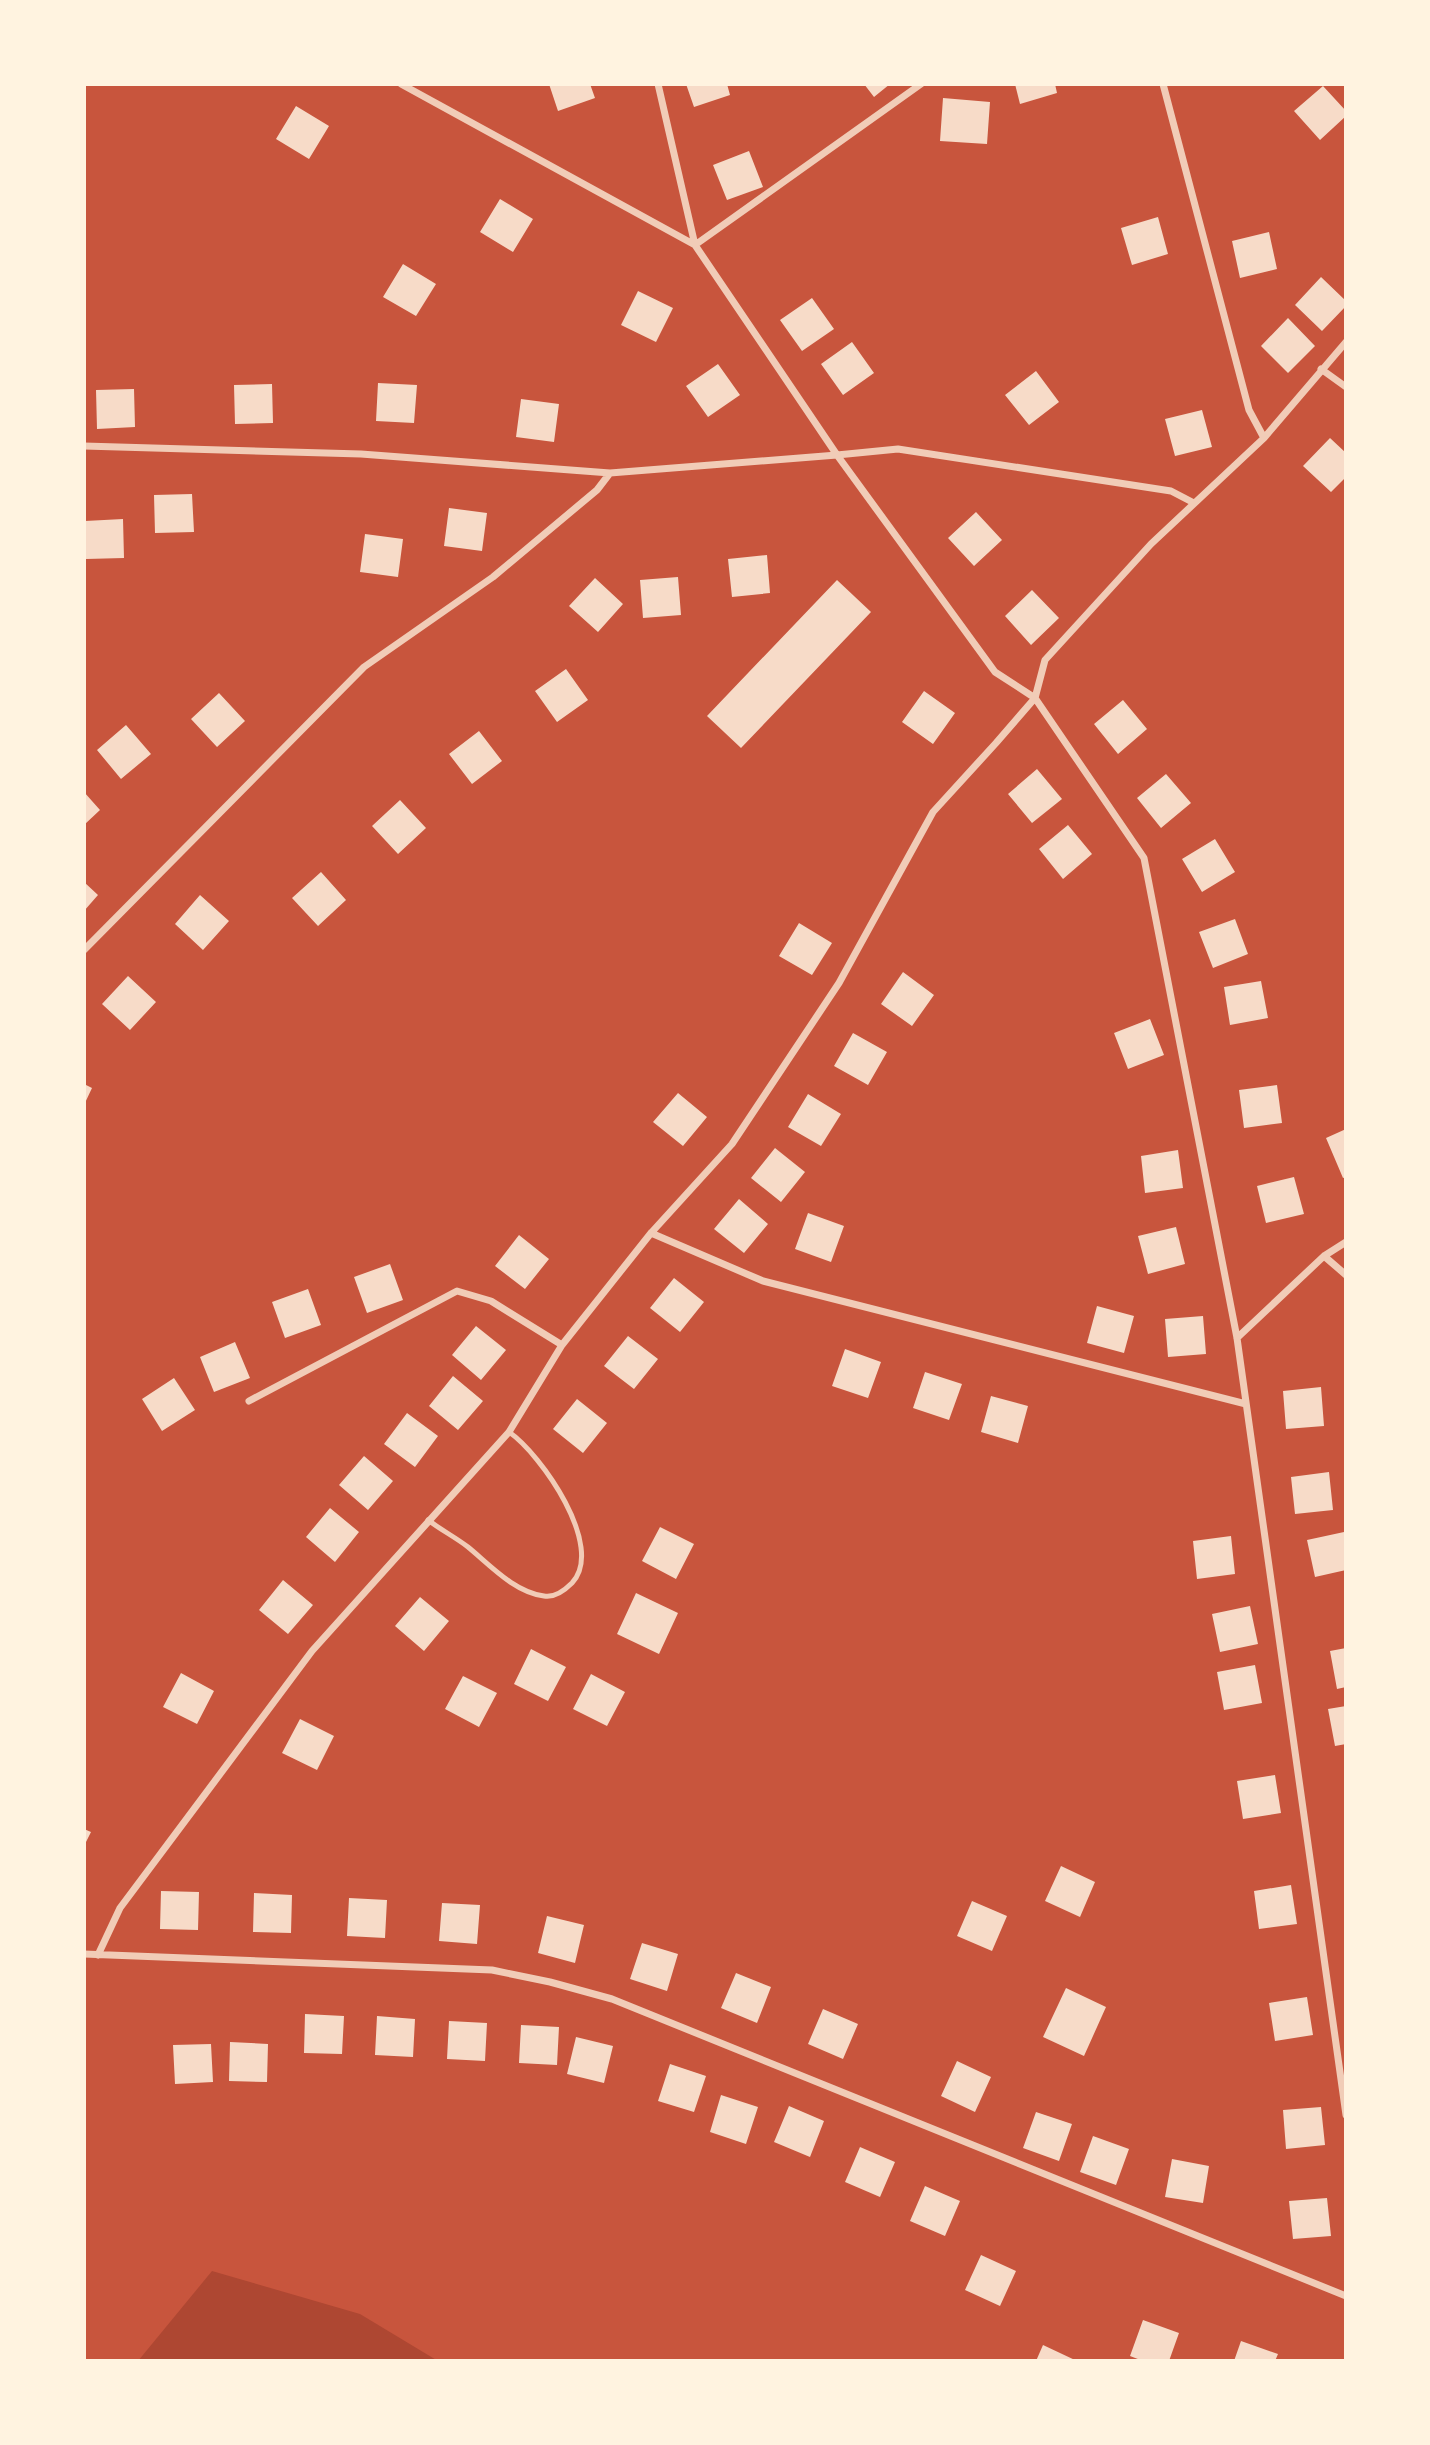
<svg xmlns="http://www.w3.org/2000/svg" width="1430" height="2445" viewBox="0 0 1430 2445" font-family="'PT Sans',sans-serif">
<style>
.green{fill:#ae4732}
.building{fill:#f7dbc8}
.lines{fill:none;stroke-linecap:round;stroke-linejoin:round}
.service{stroke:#f1ccb7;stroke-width:5}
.minor{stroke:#f1ccb7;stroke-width:7}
</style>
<rect width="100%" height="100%" fill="#c8553d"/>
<path class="green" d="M 212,2271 L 360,2314 L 438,2361 L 138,2361 Z"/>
<path class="building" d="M 549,84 L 590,84 L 595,98 L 558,111 Z
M 686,84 L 727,84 L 730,95 L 694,107 Z
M 864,84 L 890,84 L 874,97 Z
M 1015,84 L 1055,84 L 1057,93 L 1020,104 Z
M 1323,86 L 1346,111 L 1346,116 L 1320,140 L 1294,111 Z
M 943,98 L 990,102 L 987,144 L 940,141 Z
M 296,106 L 329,126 L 309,159 L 276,139 Z
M 749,151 L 763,187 L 727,200 L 713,165 Z
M 500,199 L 533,219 L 513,252 L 480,232 Z
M 1158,217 L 1168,254 L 1132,265 L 1121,228 Z
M 1269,232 L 1277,269 L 1240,278 L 1232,241 Z
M 403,264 L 436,284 L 416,316 L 383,297 Z
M 1321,277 L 1346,301 L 1346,306 L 1322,331 L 1295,305 Z
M 638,291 L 673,308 L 656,342 L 621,325 Z
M 812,298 L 834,329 L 802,351 L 780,320 Z
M 1288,318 L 1315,346 L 1288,373 L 1261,346 Z
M 852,342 L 874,373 L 843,395 L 821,364 Z
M 718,364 L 740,395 L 708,417 L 686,386 Z
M 1036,371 L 1059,402 L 1029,425 L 1005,395 Z
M 378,383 L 417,385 L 414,423 L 376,421 Z
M 272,384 L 273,423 L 235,424 L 234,385 Z
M 134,389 L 135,427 L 97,429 L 96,390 Z
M 521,399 L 559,404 L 554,442 L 516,437 Z
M 1202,410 L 1212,447 L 1175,456 L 1165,419 Z
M 1330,438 L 1346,453 L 1346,477 L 1331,492 L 1303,466 Z
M 192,494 L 194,532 L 155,533 L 154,495 Z
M 449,508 L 487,513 L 482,551 L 444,546 Z
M 976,512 L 1002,540 L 974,566 L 948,538 Z
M 123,519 L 124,558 L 86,559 L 85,521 Z
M 365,534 L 403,539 L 398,577 L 360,572 Z
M 767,555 L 770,593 L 732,597 L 728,559 Z
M 678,577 L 681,615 L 643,618 L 640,580 Z
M 595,578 L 623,604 L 598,632 L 569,606 Z
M 837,580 L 871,612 L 741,748 L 707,716 Z
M 1032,590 L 1059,618 L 1031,645 L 1005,616 Z
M 566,669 L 588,700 L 557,722 L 535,691 Z
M 924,691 L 955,713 L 933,744 L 902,722 Z
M 219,693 L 245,721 L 217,747 L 191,719 Z
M 1123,700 L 1147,729 L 1118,754 L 1094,724 Z
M 126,725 L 151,754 L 121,779 L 97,750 Z
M 479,731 L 502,761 L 472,784 L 449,754 Z
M 1037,769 L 1062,799 L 1032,823 L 1008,794 Z
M 1166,774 L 1191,803 L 1161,828 L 1137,798 Z
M 84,792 L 100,810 L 84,825 Z
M 400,800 L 426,828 L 398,854 L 372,826 Z
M 1068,825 L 1092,854 L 1063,879 L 1039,849 Z
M 1215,839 L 1235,872 L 1202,892 L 1182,859 Z
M 321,872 L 346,900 L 318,926 L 292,898 Z
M 84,882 L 98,895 L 84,911 Z
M 200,895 L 229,921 L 203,950 L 175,924 Z
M 1235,919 L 1248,954 L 1213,968 L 1199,932 Z
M 799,923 L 832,943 L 812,975 L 779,956 Z
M 903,972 L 934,995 L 912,1026 L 881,1004 Z
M 128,976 L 156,1002 L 130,1030 L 102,1004 Z
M 1261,981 L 1268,1018 L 1230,1025 L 1224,987 Z
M 1150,1019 L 1164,1055 L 1128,1069 L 1114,1033 Z
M 853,1033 L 887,1052 L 868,1085 L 834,1066 Z
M 84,1084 L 92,1088 L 84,1105 Z
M 1277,1085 L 1282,1123 L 1244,1128 L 1239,1090 Z
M 678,1093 L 707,1117 L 683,1146 L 653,1122 Z
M 808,1094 L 841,1114 L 821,1146 L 788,1127 Z
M 1346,1129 L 1346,1177 L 1343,1178 L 1326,1138 Z
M 775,1148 L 805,1172 L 781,1202 L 751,1178 Z
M 1178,1150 L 1183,1188 L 1145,1193 L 1141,1156 Z
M 1294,1177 L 1304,1214 L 1266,1223 L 1257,1186 Z
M 739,1199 L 768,1224 L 744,1253 L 714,1229 Z
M 808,1213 L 844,1226 L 831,1262 L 795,1249 Z
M 1176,1227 L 1185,1264 L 1148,1274 L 1138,1236 Z
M 519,1235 L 549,1259 L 525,1289 L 495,1266 Z
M 390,1264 L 403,1300 L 367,1313 L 354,1277 Z
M 674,1278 L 704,1302 L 680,1332 L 650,1308 Z
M 308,1289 L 321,1325 L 285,1338 L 272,1302 Z
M 1097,1306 L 1134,1316 L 1124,1353 L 1087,1343 Z
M 1203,1316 L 1206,1354 L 1168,1357 L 1165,1319 Z
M 476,1326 L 506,1350 L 481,1380 L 452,1355 Z
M 628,1336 L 658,1359 L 634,1389 L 604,1366 Z
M 235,1342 L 250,1378 L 214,1392 L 200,1357 Z
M 845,1349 L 881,1362 L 868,1398 L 832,1386 Z
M 925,1372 L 962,1384 L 949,1420 L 913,1408 Z
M 453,1376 L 483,1401 L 458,1430 L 429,1406 Z
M 174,1378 L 195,1410 L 162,1431 L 142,1399 Z
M 1321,1387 L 1324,1426 L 1286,1429 L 1283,1391 Z
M 991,1396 L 1028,1406 L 1018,1443 L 981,1432 Z
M 577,1399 L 607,1423 L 583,1453 L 553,1429 Z
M 407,1413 L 438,1436 L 415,1467 L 384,1444 Z
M 364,1456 L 393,1481 L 368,1510 L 339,1485 Z
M 1329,1472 L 1333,1510 L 1295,1514 L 1291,1477 Z
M 330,1508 L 359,1532 L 335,1562 L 306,1537 Z
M 660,1527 L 694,1544 L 676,1579 L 642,1561 Z
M 1344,1532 L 1346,1570 L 1315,1577 L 1307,1540 Z
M 1231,1536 L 1235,1574 L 1197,1579 L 1193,1541 Z
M 283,1580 L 313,1605 L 288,1634 L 259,1610 Z
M 636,1593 L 678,1613 L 659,1654 L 617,1634 Z
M 420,1597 L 449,1621 L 424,1651 L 395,1626 Z
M 1250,1606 L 1258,1644 L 1220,1652 L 1212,1614 Z
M 1346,1648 L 1346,1687 L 1337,1689 L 1330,1651 Z
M 531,1649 L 566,1667 L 548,1701 L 514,1684 Z
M 1255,1665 L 1262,1703 L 1224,1710 L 1217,1672 Z
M 181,1673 L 214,1691 L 197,1724 L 163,1707 Z
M 591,1674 L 625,1692 L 607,1726 L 573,1709 Z
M 463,1676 L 497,1693 L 479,1727 L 445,1709 Z
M 1346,1706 L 1346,1744 L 1335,1746 L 1328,1709 Z
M 300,1719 L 334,1736 L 317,1770 L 282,1753 Z
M 1275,1775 L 1281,1813 L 1243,1819 L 1237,1781 Z
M 84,1829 L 91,1832 L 84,1846 Z
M 1061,1866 L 1095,1882 L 1080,1917 L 1045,1901 Z
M 1291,1885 L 1297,1924 L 1259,1929 L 1254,1891 Z
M 161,1891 L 199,1892 L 198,1930 L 160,1929 Z
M 254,1893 L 292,1895 L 291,1933 L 253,1932 Z
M 349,1898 L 387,1900 L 385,1938 L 347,1936 Z
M 972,1901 L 1007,1916 L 992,1951 L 957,1936 Z
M 442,1903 L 480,1905 L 477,1944 L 439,1941 Z
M 547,1916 L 584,1925 L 575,1963 L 538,1953 Z
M 642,1943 L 678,1954 L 667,1991 L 630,1979 Z
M 736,1973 L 771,1987 L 757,2023 L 721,2008 Z
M 1066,1988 L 1106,2007 L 1084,2056 L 1043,2037 Z
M 1307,1997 L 1313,2035 L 1275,2041 L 1269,2003 Z
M 823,2009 L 858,2024 L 843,2059 L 808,2044 Z
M 305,2014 L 344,2016 L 342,2054 L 304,2053 Z
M 377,2016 L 415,2019 L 413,2057 L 375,2055 Z
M 449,2021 L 487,2023 L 485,2061 L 447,2059 Z
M 521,2025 L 559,2027 L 557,2065 L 519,2063 Z
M 576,2037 L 613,2046 L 604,2083 L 567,2074 Z
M 230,2042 L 268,2044 L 267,2082 L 229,2081 Z
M 211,2044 L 213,2082 L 175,2084 L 173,2045 Z
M 957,2061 L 991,2077 L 975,2112 L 941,2096 Z
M 670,2064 L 706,2076 L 694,2112 L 658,2101 Z
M 721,2095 L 758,2107 L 746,2144 L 710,2132 Z
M 789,2106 L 824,2121 L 810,2157 L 774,2142 Z
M 1321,2107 L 1325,2145 L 1286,2149 L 1283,2110 Z
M 1036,2112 L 1072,2124 L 1059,2161 L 1023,2148 Z
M 1093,2136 L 1129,2149 L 1116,2185 L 1080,2172 Z
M 860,2147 L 895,2162 L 880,2197 L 845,2182 Z
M 1172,2159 L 1209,2166 L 1203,2203 L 1165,2197 Z
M 925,2186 L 960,2201 L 945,2236 L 910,2221 Z
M 1327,2198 L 1331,2236 L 1293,2239 L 1289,2201 Z
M 981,2255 L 1016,2271 L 1000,2306 L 965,2290 Z
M 1143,2320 L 1179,2333 L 1169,2361 L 1143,2361 L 1130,2356 Z
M 1241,2341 L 1278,2354 L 1275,2361 L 1234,2361 Z
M 1043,2345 L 1077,2361 L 1036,2361 Z"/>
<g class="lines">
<path class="service" d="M 428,1520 C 441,1530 455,1537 468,1547 C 490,1565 514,1592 544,1596 C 555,1598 564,1591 572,1583 C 606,1547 541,1454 509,1432"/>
<path class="minor" d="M 401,84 L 695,245 L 921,84
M 658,84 L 695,245 L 837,455 L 898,449 L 1171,491 L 1194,503
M 1163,84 L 1249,410 L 1264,438
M 1321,369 L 1346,387
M 84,446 L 361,454 L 610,473
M 84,950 L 364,667 L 493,577 L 597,490 L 610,473 L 837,455 L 995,672 L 1035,698 L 1144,858 L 1237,1338 L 1346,2115
M 651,1233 L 763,1281 L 1246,1404
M 1324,1256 L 1346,1275
M 1237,1338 L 1324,1256 L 1346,1242
M 249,1401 L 457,1291 L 491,1301 L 562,1345
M 84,1954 L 492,1970 L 550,1982 L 612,1999 L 1346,2296
M 98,1955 L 120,1908 L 312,1651 L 509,1432 L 562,1345 L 651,1233 L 732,1144 L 839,983 L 933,812 L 996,743 L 1035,698 L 1045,660 L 1151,544 L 1264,438 L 1346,342"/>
</g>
<rect width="1430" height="2445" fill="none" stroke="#fff3e0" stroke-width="172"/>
</svg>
